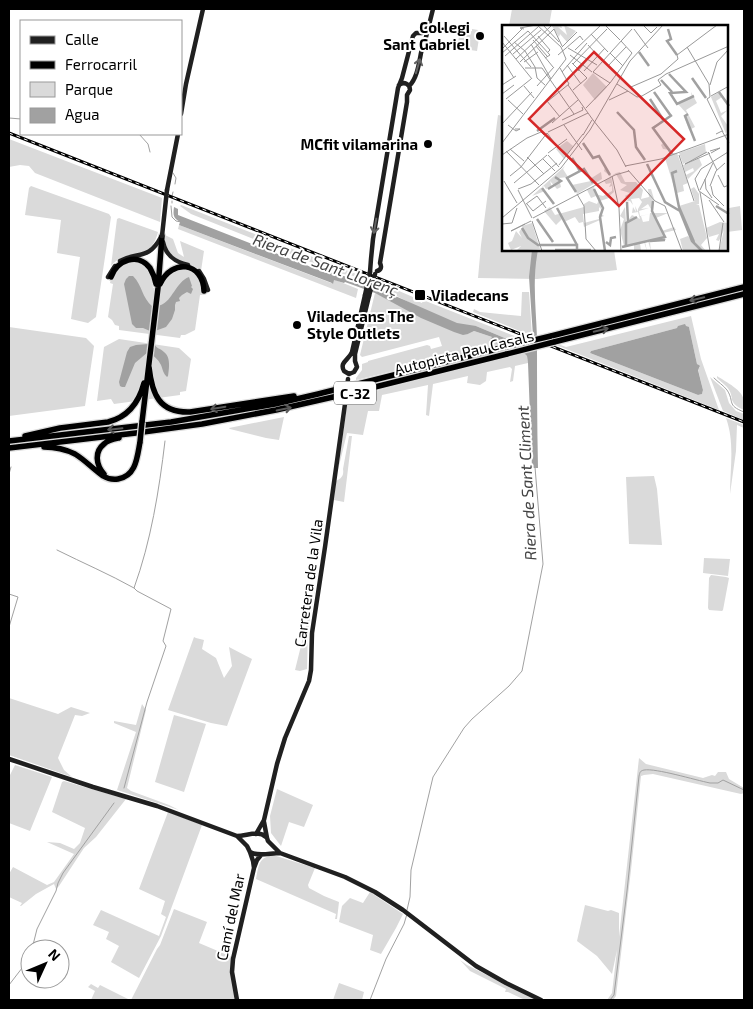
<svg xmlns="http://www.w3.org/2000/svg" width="753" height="1009" viewBox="0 0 753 1009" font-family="'Exo 2',sans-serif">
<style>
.green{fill:#dadada;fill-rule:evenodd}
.water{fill:#a1a1a1}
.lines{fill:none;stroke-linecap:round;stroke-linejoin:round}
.stream{stroke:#a1a1a1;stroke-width:1}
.highway-casing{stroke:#dbdbdb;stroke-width:8}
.secondary{stroke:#202020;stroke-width:4.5}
.highway{stroke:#000;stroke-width:5.5}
.rail-casing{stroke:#000;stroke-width:3}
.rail{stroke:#fff;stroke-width:1;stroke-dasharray:4;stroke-linecap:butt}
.highway-bridge-casing{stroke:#dbdbdb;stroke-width:8;stroke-linecap:butt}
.secondary-bridge{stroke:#202020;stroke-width:4.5}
.highway-bridge{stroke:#000;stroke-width:5.5}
.oneway{stroke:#636363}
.oneway2{stroke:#595959}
.poi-dot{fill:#000;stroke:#fff;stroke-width:2}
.labels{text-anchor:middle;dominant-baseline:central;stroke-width:4;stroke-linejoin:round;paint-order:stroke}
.shield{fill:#fff;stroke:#4c4c4c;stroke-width:1}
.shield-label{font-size:14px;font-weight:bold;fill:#000}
.poi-label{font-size:15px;font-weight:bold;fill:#000;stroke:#fff;text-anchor:end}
.street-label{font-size:15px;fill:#000;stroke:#fff}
.water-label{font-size:16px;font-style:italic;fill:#424242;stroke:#fff}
.inset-river{fill:none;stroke:#a1a1a1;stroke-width:2.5}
.inset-road{fill:none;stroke:#999;stroke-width:1}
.view{fill:#d62828;fill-opacity:0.15;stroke:#d62828;stroke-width:2.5}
.inset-edge{fill:none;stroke:#000;stroke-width:2.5}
</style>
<rect width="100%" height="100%" fill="#fff"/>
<path class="green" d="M 512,9 L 552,9 L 549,26 L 509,26 Z
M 472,29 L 478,30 L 478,31 L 480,32 L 477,51 L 457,48 L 460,31 L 469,32 L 472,31 Z
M 498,115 L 503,116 L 503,250 L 614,250 L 617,270 L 537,279 L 478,278 L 481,245 Z
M 9,139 L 162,198 L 160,222 L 35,173 L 29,166 L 20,165 L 9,167 Z
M 31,186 L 109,214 L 111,217 L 96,317 L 88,323 L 71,319 L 80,257 L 57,253 L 61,220 L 25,215 L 29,188 Z
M 181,205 L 361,276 L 359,277 L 338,273 L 191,214 L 180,206 Z
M 740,206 L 742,230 L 727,232 L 727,207 L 729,208 Z
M 119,218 L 158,232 C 150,265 126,247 111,266 L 117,219 Z
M 179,225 L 331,283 L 333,279 L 358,289 L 356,298 L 178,229 Z
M 165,235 L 173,239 L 178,253 L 184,257 L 180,241 L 204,251 L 201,271 C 185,259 163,262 165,235 Z
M 134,261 C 149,268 151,271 153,288 L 161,289 C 164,261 205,264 202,295 L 200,295 L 195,330 L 185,335 L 181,335 L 180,338 L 119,330 L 119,326 L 115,325 L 112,320 L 108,317 L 113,284 L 110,283 C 114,267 119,265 134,261 Z
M 378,282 L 413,297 L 413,299 L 422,303 L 423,300 L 522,339 L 512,341 L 476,326 L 459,326 L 431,314 L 395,295 L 376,287 Z
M 522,292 L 529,292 L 532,336 L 473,312 L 474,309 L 480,312 L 521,316 Z
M 375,293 L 468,334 L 474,331 L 492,337 L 490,341 L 500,345 L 356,380 L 356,378 L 362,370 L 362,364 L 368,362 L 368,361 L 427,345 L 430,346 L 431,349 L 442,346 L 439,337 L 362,357 L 360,355 Z
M 691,316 L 701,359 L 719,410 L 556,345 L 558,344 L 566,347 ZM 689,327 L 697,364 L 699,365 L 700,367 L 698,369 L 703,390 L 702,394 L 698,395 L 590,353 L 591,351 L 677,328 Z
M 9,327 L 86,338 L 94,346 L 85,406 L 9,416 Z
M 119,339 L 179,348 L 191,359 L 186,391 L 180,392 L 180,395 L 114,404 L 111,399 L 97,401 L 104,347 Z
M 524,353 L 527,356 L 528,363 L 515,366 L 513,381 L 510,382 L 512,369 L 510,367 L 487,372 L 486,381 L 480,385 L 467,383 L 468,376 L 433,384 L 429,416 L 426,415 L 428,385 L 382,395 L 379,411 L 368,411 L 363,435 L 347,433 L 338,470 L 348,398 Z
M 717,376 C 726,382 743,390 744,401 C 745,404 744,407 744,410 C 726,402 736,398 727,387 C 724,384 720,381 717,378 Z
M 710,377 L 725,390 L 729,403 L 736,411 L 744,414 L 744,420 L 723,411 Z
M 284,417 L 279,440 L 266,438 L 230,429 L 229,428 Z
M 726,418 L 744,425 L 744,428 L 737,425 L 736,451 L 730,494 C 730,468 735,443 726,418 Z
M 349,436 L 352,436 L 344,502 L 334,500 L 336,481 C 342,478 344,475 343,469 Z
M 654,476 L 657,489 L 662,545 L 629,544 L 626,477 Z
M 704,558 L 730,559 L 728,576 L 703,573 Z
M 711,575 L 726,577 L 729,578 L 723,610 L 722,611 L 709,610 L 708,608 L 709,578 Z
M 315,589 L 308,630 L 307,669 L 300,671 L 295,670 Z
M 194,637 L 196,638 L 204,640 L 202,649 L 216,658 L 224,678 L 232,666 L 229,647 L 252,659 L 227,726 L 211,723 L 168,710 Z
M 9,698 L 58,714 L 71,707 L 90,713 L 82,716 L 75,715 L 58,758 L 64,770 L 72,777 L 9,755 Z
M 142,704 L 146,710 L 127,788 L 131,791 L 169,805 L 179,810 L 117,790 L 136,732 L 114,723 L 114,721 L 136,725 Z
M 174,715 L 206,724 L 184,792 L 155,782 Z
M 639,758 L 646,764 L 703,778 L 712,775 L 715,776 L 718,772 L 726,772 L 729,779 L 744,788 L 744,793 L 741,794 L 653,774 L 644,775 L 641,776 L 631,870 L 616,996 L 613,1000 L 607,1000 L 612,993 L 617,950 L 612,974 L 597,956 L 577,941 L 585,905 L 608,911 L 611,910 L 619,913 L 619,937 Z
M 15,765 L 52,777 L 30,831 L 9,823 L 9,777 Z
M 64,781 L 126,799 L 96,837 L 84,848 L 59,886 L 56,889 L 54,884 L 36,894 L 21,906 L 20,906 L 22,903 L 9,897 L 9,874 L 13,867 L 47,885 L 54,882 L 74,854 L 47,842 L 60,843 L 74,849 L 80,843 L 85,828 L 52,812 L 62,782 Z
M 277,789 L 313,805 L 304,827 L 289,822 L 281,846 L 271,833 L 270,816 Z
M 168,812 L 202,825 L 161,936 L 139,978 L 111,962 L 119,946 L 106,939 L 109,932 L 93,925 L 101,910 L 159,936 L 166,917 L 161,914 L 165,901 L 139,889 Z
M 273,855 L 315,868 L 308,885 L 309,888 L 324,896 L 339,902 L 337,919 L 335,919 L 336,914 L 256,879 C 259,865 258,858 273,855 Z
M 370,892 L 403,914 L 396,928 L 381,954 L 370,950 L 373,935 L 339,922 L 342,906 L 350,898 L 363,903 Z
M 174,909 L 207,922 L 199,943 L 232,957 L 235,1000 L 131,1000 L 157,949 L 160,945 Z
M 460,960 L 467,965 L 536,1000 L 525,1000 L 508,992 L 505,992 L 506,989 L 470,971 Z
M 339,983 L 364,992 L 362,1000 L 333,1000 Z
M 91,984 L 98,988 L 100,985 L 128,999 L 127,1000 L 91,1000 L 95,991 L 88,987 Z"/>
<path class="water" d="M 174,207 L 178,209 L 178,215 L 324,272 L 326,271 L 361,281 L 457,323 L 476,326 L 512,341 L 522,339 L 528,340 L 533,336 L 529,277 L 532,250 L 538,250 C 532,279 536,308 537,338 C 537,381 537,424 538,468 L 532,468 L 528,363 L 527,356 L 524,353 L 489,341 L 492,337 L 474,331 L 468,334 L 463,335 L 454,332 L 421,318 L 375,293 L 345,282 L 344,283 L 334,280 L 333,284 L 332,283 L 179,225 L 180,222 C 173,218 173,215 174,207 Z
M 129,276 L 133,276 C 143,286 141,297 153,307 C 156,306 158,306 161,305 C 172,301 176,282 189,277 L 192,286 L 191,287 L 193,289 L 191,294 L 187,292 L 182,295 L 179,298 L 180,301 L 176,302 L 175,305 L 175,310 L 172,319 L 166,327 L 155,331 L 154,344 C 157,349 160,348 164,352 C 171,357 169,368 168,376 L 167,377 C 163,373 163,370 161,365 C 158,359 153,355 148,352 L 135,363 L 125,387 L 122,387 L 120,386 L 119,382 L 127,352 L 130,347 L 136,345 L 148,344 L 150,331 L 143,328 L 136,328 L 132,324 L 124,284 L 126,279 Z
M 685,324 L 686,326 L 689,327 L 697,364 L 699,365 L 700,366 L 698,370 L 703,390 L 702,394 L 698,395 L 590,353 L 591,351 L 677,328 L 678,326 Z"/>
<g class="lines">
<path class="stream" d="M 9,118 L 21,119
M 139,134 L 148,144 L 150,152
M 173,173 L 176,178 L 175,184
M 172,196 L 173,192
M 172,203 L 172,201
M 171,206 L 172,217 L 176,221 L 181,222
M 714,378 C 718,382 723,385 727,390 C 735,402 726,405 744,412
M 9,474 L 11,467
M 57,550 C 83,563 109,574 134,588
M 9,594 L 18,597 L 9,627
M 124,788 L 147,702 L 166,646 L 163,641 L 171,609 L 137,591 L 134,588 C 151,541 159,491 165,441
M 407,910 L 410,897 L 411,870 L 433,777 L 464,728 L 472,719 L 509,686 L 522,671 L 543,564 L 535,467
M 32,949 L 37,929 L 56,891 L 58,883 L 63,873 L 114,803
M 9,985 L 29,959
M 370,1000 L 386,959 L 404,924 L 407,914
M 610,1000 L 614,995 L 627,891 L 639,776 C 640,772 640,771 644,770 C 656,768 695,780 710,783 L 718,783 L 723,780 L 744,790"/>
<g class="highway-casing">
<path id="highway" d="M 111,277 C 117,260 138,252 150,268 C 153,273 155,279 156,284
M 160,284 C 172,258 203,262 204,291
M 551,336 L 744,287
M 554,342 L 744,294
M 149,367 C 152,394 159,413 190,412 L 294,396
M 142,422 L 158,288 L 162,236
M 25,436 L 60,428 L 108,422 C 128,417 139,402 144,383
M 9,441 L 171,422 L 275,404 L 318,394 L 505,347
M 44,447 C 55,447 65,449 75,454 C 85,460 93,469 103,476 C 108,479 112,480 118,479 C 136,476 137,458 140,442
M 9,448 L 136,433 L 202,424 L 276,410 L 355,392 L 507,354
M 104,474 C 96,465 94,452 104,444 C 108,440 114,439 119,438"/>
</g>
<path class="secondary" d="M 421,45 L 425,41 L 433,9
M 409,86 C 417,79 419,63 421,53 L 422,49 L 421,45
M 181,114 L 186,84 L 203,9
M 167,190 L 178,134
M 163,242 C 166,256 175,262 188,265
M 120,261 C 138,251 148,261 161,237
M 199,271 L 204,279 L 208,290
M 377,271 C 381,270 382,267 380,263 L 407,102 L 407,95 L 410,90 C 410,84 404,81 399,85
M 370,272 L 371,259 L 373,239 L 398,88 L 402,78 L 413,36 L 416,33 L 422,33 L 428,27
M 108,277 L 115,266
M 349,374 L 344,371 C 339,362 349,360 352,352 L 365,295
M 349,374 L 354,372 L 357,367 L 355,361 L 355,354 L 369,296
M 9,759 L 93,787 L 157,806 L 237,836 L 247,846 L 250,852 L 253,861 L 254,868
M 264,822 L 267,838 L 268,841 L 280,853 L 345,877 L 375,892 L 403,910 L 476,966 L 506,983 L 541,1000
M 256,834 L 264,820 L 277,764 L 285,738 L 309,681 L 311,670 L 312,633 L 325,547 L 345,404
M 237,836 C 247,836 258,830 266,837
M 250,852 C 258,857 270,853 280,853
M 237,1000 L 232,972 L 233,959 L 254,868 L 257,860 L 261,855"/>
<use href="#highway" class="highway"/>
<g class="rail-casing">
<path id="rail" d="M 9,133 L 744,422"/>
</g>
<use href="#rail" class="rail"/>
<g class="highway-bridge-casing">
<path id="highway-bridge" d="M 505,347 L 551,336
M 507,354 L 554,342
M 140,442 L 142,422"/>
</g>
<path class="secondary-bridge" d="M 162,236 L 167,190
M 365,295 L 370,272
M 369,296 L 375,274
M 345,404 L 348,379"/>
<use href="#highway-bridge" class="highway-bridge"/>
</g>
<defs><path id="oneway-shaft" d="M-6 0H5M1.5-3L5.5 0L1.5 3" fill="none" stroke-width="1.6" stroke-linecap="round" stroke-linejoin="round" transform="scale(1.25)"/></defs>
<g class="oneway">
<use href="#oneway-shaft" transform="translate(418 66) rotate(-74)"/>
<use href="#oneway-shaft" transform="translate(375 226) rotate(100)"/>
</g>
<g class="oneway2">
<use href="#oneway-shaft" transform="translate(697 299) rotate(166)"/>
<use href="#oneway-shaft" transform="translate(601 330) rotate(-14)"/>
<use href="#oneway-shaft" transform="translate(218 408) rotate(170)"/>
<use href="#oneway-shaft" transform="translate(284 409) rotate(-12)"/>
<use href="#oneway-shaft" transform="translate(115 429) rotate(174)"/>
</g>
<g class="poi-dot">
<circle cx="480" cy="36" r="5"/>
<circle cx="428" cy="144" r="5"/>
<rect x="414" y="289" width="12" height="12" rx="2.5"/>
<circle cx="297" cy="325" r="5"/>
</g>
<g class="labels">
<rect class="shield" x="334" y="381.5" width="42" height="23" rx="4"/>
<g class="shield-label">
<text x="355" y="393">C-32</text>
</g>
<g class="poi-label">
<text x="470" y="27">Col·legi<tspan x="470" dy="17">Sant Gabriel</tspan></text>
<text x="418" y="144">MCfit vilamarina</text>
<text x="431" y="295" text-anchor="start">Viladecans</text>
<text x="307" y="316" text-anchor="start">Viladecans The<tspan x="307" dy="17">Style Outlets</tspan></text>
</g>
<g class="street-label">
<text transform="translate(464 352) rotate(-14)">Autopista Pau Casals</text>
<text transform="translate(308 583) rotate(-82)">Carretera de la Vila</text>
<text transform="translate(230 917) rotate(-78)">Camí del Mar</text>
</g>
<g class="water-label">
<text transform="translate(326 264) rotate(20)">Riera de Sant Llorenç</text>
<text transform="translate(526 483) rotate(-93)">Riera de Sant Climent</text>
</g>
</g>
<g transform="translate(502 25)">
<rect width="226" height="226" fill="#fff"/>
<path d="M 49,0 L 59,0 L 60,3 L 56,2 L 65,10 L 62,0 L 74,6 L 65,17 L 58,9 L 57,12 L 52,4 L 48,8 L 52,4 ZM 91,48 L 105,62 L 93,75 L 81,60 ZM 189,67 L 195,78 L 184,85 L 193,102 L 187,105 L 182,91 L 185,89 L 176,79 L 178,76 L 190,73 ZM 217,67 L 220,72 L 214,76 L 219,88 L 226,85 L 219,91 L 226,101 L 224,109 L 209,72 ZM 163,95 L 152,104 L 169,125 L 171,128 L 175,128 L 186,158 L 181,160 L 182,166 L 175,168 L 176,175 L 163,133 L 169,130 L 169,125 L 161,124 L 159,120 L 162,117 L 150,102 ZM 65,116 L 71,121 L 62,134 L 54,124 ZM 203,119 L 204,128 L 181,139 L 177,128 ZM 197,133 L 200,140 L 186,154 L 184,150 L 192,146 L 191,143 L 183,147 L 181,140 ZM 63,141 L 61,144 L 66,152 L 57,153 L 59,162 L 55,164 L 48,156 L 50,162 L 44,164 L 42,161 L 39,163 L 43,166 L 30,171 ZM 103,142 L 109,151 L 114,148 L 118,147 L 123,157 L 137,157 L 134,157 L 141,165 L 139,174 L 147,172 L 146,164 L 149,164 L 152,174 L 149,171 L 152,175 L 150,186 L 146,179 L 139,184 L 147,183 L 137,186 L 138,191 L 148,189 L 139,191 L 141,197 L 147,196 L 148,188 L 166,188 L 154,193 L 156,199 L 160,206 L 172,202 L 174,205 L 161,208 L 164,215 L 148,217 L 149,226 L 146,216 L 143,217 L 145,226 L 142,217 L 138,218 L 139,226 L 132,226 L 132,219 L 122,221 L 118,205 L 122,194 L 118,191 L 123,182 L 124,198 L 130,190 L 138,194 L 136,187 L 130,188 L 131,182 L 134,187 L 133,181 L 136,187 L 136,184 L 140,177 L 137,173 L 129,174 L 131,180 L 128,176 L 123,177 L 126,175 L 123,171 L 128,168 L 118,165 L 125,160 L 119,158 L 114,149 L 109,151 L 112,167 L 106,172 L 110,172 L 98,176 L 99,184 L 97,182 L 97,186 L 81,189 L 82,198 L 97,194 L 97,190 L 98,188 L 102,191 L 97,193 L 98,195 L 82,202 L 81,197 L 77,198 L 73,192 L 62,197 L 61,193 L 54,200 L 42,186 L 48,182 L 53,190 L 82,182 L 82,179 L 87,176 L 95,179 L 97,175 L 94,171 L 89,173 L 85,165 L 92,161 L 93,169 L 101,171 L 110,166 L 110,161 L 107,162 L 109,158 L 104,159 L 102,156 L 109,152 L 102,146 ZM 82,144 L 88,154 L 99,147 L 100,154 L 75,169 L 70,160 L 89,156 ZM 192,162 L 197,169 L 197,179 L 194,179 L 197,180 L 205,213 L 199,220 L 204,226 L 181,226 L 178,214 L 186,211 L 191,217 L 177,181 L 193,176 L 189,164 ZM 218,197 L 226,198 L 226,226 L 217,226 L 222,205 L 217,216 L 214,215 L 217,209 L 207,212 L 204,203 ZM 30,198 L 38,224 L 14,226 L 19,221 L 9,225 L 6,218 L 10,216 L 14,206 L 20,213 L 17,207 L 20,203 L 22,208 L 20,201 Z" fill="#dadada"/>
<path class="inset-river" d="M 166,4 L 169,14 L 165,16 L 175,30M 137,27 L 147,41M 167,49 L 184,67 L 168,68 L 175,79 L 192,71M 190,53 L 204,73M 159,55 L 170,67M 152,67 L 169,91M 217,67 L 227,81M 148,74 L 162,96M 115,87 L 132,105 L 134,122 L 143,135M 186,89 L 183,91 L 193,116M 35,106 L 53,93M 81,118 L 91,133 L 97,131 L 108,150M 170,129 L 151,103 L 170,90M 70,133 L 78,146 L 65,153 L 74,167M 145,139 L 163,177 L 178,186 L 190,216 L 200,226M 79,146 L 82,144 L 91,158M 175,146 L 170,148 L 177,182 L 192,217M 40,163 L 52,179M 46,164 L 59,156 L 53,152M 92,164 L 101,183 L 98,192 L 103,226M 125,177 L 126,197M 214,181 L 227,189M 55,183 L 75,220M 35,194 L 51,217M 20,203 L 26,213 L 36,220 L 75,220 L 75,225M 148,216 L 163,215M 104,217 L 108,220 L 109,213 L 114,212M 124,220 L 124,198 L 135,192M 120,222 L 163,212 L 150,186 L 151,176M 53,225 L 89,225"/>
<path class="inset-road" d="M 35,0 L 59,22 L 64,34M 41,0 L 57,17M 103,0 L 118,15M 141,0 L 149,8 L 155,2M 22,4 L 18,3 L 34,0M 52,4 L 60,21M 132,4 L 146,23M 89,9 L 106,27M 2,11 L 29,42M 36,11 L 48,25 L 46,27M 31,15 L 45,31M 119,16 L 130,28M 0,17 L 30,54M 12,17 L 23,26 L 33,42 L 35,53 L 43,60M 29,19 L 49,54M 86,20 L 99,34M 34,21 L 51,42M 60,22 L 75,7M 185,22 L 207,59 L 208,72 L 205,74 L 221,107M 66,23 L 95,40M 0,24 L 20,4M 73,25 L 99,0M 0,28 L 26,6 L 48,30 L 43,33M 108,28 L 121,41M 11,29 L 39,5M 56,30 L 78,11 L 81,15M 68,30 L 90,47M 3,31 L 36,2M 14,34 L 49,1M 101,36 L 115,50M 2,37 L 12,53M 18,37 L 52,4M 22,37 L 36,27M 70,38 L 85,53M 71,39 L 105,4M 65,40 L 79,59M 106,41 L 124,22M 23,43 L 40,43 L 72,89M 58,43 L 67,59M 76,46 L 92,27M 82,46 L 103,23M 60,47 L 85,18M 91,47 L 130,4M 91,47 L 108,58M 108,58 L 130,28M 115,59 L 135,72 L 140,71 L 159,60 L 156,55 L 164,49 L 227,21M 0,60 L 14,51M 66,60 L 91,95M 208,60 L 215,37 L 227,24M 22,61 L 32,73M 35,61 L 52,42M 129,62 L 159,49 L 176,34 L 175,30 L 215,0M 71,65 L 85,53M 0,69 L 12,60M 209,71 L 227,61M 4,74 L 29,54M 6,75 L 21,89M 107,75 L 126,66M 45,76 L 58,92M 46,76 L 67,59M 84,83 L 108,58M 60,95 L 81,85 L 80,82M 91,95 L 115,125 L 124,142M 50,98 L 76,75M 0,99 L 30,67M 6,100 L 14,106 L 18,104 L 13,104M 62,100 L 80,125M 46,107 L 86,88M 45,108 L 55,121M 214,109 L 220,106 L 227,118M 81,110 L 90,95M 0,118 L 64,34M 8,124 L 22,136M 4,126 L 37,160M 208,126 L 218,123 L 209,128M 205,127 L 183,139 L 206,129M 46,128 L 65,114M 208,129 L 206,127 L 215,145M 0,130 L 25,113 L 39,107 L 42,110M 46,130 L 57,142M 177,130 L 192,176M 25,132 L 42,149M 41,134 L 53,146M 57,140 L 81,109M 123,141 L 159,134 L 227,109M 126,145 L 153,176 L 163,181 L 180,226M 216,150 L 222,162 L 227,160M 8,151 L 19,142 L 45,108M 110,151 L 117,183 L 119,226M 203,154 L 204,164 L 210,173M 2,156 L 15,178M 12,158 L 45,130M 208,161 L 214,146 L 223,138M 209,161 L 211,170 L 222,181M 16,164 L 29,159 L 55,138M 16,165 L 30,193M 198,165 L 211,138M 198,167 L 208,226M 75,169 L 82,181 L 84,214 L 94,226M 207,175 L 222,197M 24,179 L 35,171 L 44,183M 25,179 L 31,186 L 44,176M 217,180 L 197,166 L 193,154 L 199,144 L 226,127M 0,193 L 59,143 L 88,105 L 128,36 L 161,0M 31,193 L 113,150 L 127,146M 30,196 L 40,226M 0,199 L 10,198 L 15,183M 23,199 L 9,206 L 29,196M 217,226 L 221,198"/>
<path class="view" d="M 92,27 L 182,114 L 117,181 L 27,94 Z"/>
<rect width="226" height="226" class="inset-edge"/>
</g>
<rect width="753" height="1009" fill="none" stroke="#000000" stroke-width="20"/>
<rect x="20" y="20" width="162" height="115" fill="#ffffff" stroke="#999999"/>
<rect x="30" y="36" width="25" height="8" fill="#202020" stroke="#999999"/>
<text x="65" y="45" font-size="15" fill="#000000">Calle</text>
<rect x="30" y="61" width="25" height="8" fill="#000000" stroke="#999999"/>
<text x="65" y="70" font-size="15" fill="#000000">Ferrocarril</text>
<rect x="30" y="82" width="25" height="15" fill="#dadada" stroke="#999999"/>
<text x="65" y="95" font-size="15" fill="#000000">Parque</text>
<rect x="30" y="108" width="25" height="15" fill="#a1a1a1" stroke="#999999"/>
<text x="65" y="120" font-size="15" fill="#000000">Agua</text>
<g transform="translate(45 964) rotate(46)"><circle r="24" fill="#ffffff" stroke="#999999"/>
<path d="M0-4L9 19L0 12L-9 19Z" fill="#000000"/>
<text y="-8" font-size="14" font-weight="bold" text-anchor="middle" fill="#000000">N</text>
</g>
</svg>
